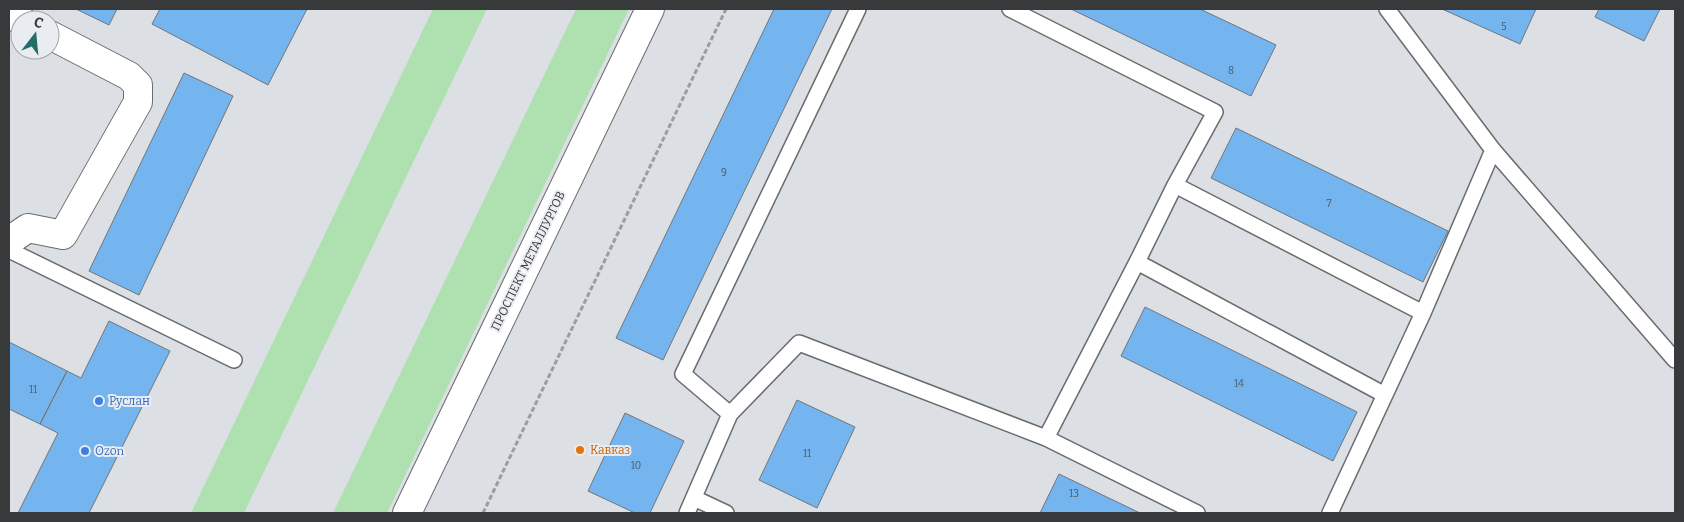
<svg xmlns="http://www.w3.org/2000/svg" width="1684" height="522" viewBox="0 0 1684 522" font-family="Bitter,serif">
<style>
.green{fill:#aee0b0}
.building{fill:#74b5f0;stroke:#727578}
.lines{fill:none;stroke-linecap:round;stroke-linejoin:round}
.service-casing{stroke:#696c6f;stroke-width:18}
.minor-casing{stroke:#696c6f;stroke-width:30}
.secondary-casing{stroke:#696c6f;stroke-width:30}
.path{stroke:#9b9da0;stroke-width:3;stroke-dasharray:5 2.5;stroke-linecap:butt}
.service{stroke:#fff;stroke-width:15}
.minor{stroke:#fff;stroke-width:28}
.secondary{stroke:#fff;stroke-width:28}
.shop-dot{fill:#3f7fe0;stroke:#e9ecf0;stroke-width:2}
.food-dot{fill:#e8710a;stroke:#e9ecf0;stroke-width:2}
.labels{text-anchor:middle;dominant-baseline:central;stroke-width:4;stroke-linejoin:round;paint-order:stroke}
.number-label{font-size:10px;fill:#475868}
.street-label{font-size:12px;fill:#38393b;stroke:#e9ecf0}
.shop-label{font-size:12px;fill:#366cbe;stroke:#e9ecf0;text-anchor:start}
.food-label{font-size:12px;fill:#c56008;stroke:#e9ecf0;text-anchor:start}
</style>
<rect width="100%" height="100%" fill="#dcdfe3"/>
<path class="green" d="M 433,9 L 487,9 L 244,513 L 191,513 Z
M 576,9 L 629,9 L 387,513 L 333,513 Z"/>
<path class="building" d="M 76,9 L 117,9 L 109,25 Z
M 160,9 L 307,9 L 268,85 L 152,24 Z
M 774,9 L 832,9 L 663,360 L 616,338 Z
M 1071,9 L 1200,9 L 1276,45 L 1251,96 Z
M 1442,9 L 1536,9 L 1520,44 Z
M 1599,9 L 1660,9 L 1644,41 L 1595,17 Z
M 184,73 L 233,96 L 139,295 L 89,271 Z
M 1236,128 L 1448,231 L 1423,282 L 1211,178 Z
M 1145,307 L 1357,412 L 1333,461 L 1121,356 Z
M 109,321 L 170,351 L 89,513 L 18,513 L 58,433 L 40,424 L 67,371 L 81,378 Z
M 9,342 L 67,371 L 40,424 L 9,409 Z
M 797,400 L 855,427 L 817,508 L 759,480 Z
M 625,413 L 684,441 L 650,513 L 635,513 L 588,491 Z
M 1059,474 L 1140,513 L 1040,513 Z"/>
<g class="lines">
<g class="service-casing">
<path id="service" d="M 858,9 L 683,374 L 730,414 L 799,343 L 1046,438 L 1137,262 L 1175,185 L 1215,112 L 1010,9
M 1387,9 L 1493,150 L 1675,360
M 1175,185 L 1423,313
M 9,250 L 234,360
M 1137,262 L 1385,395
M 1046,438 L 1197,513
M 694,498 L 726,513
M 687,513 L 730,414
M 1330,513 L 1423,313 L 1493,150"/>
</g>
<g class="minor-casing">
<path id="minor" d="M 9,14 L 21,20
M 9,241 L 28,228 L 63,235 L 138,102 L 138,85 L 129,76 L 50,35"/>
</g>
<g class="secondary-casing">
<path id="secondary" d="M 407,513 L 650,9"/>
</g>
<path class="path" d="M 483,513 L 726,9"/>
<use href="#service" class="service"/>
<use href="#minor" class="minor"/>
<use href="#secondary" class="secondary"/>
</g>
<g class="shop-dot">
<circle cx="99" cy="401" r="5"/>
<circle cx="85" cy="451" r="5"/>
</g>
<circle class="food-dot" cx="580" cy="450" r="5"/>
<g class="labels">
<g class="number-label">
<text x="1504" y="27">5</text>
<text x="1231" y="71">8</text>
<text x="724" y="173">9</text>
<text x="1329" y="204">7</text>
<text x="1239" y="384">14</text>
<text x="33" y="390">11</text>
<text x="807" y="454">11</text>
<text x="636" y="466">10</text>
<text x="1074" y="494">13</text>
</g>
<g class="street-label">
<text transform="translate(528 261) rotate(-64)">ПРОСПЕКТ МЕТАЛЛУРГОВ</text>
</g>
<g class="shop-label">
<text x="109" y="401">Руслан</text>
<text x="95" y="451">Ozon</text>
</g>
<g class="food-label">
<text x="590" y="450">Кавказ</text>
</g>
</g>
<rect width="1684" height="522" fill="none" stroke="#38393b" stroke-width="20"/>
<g transform="translate(35 35) rotate(16)"><circle r="24" fill="#e9ecf0" stroke="#a2a4a8"/>
<path d="M0-4L9 19L0 12L-9 19Z" fill="#256e67"/>
<text y="-8" font-size="14" font-weight="bold" text-anchor="middle" fill="#38393b">С</text>
</g>
</svg>
